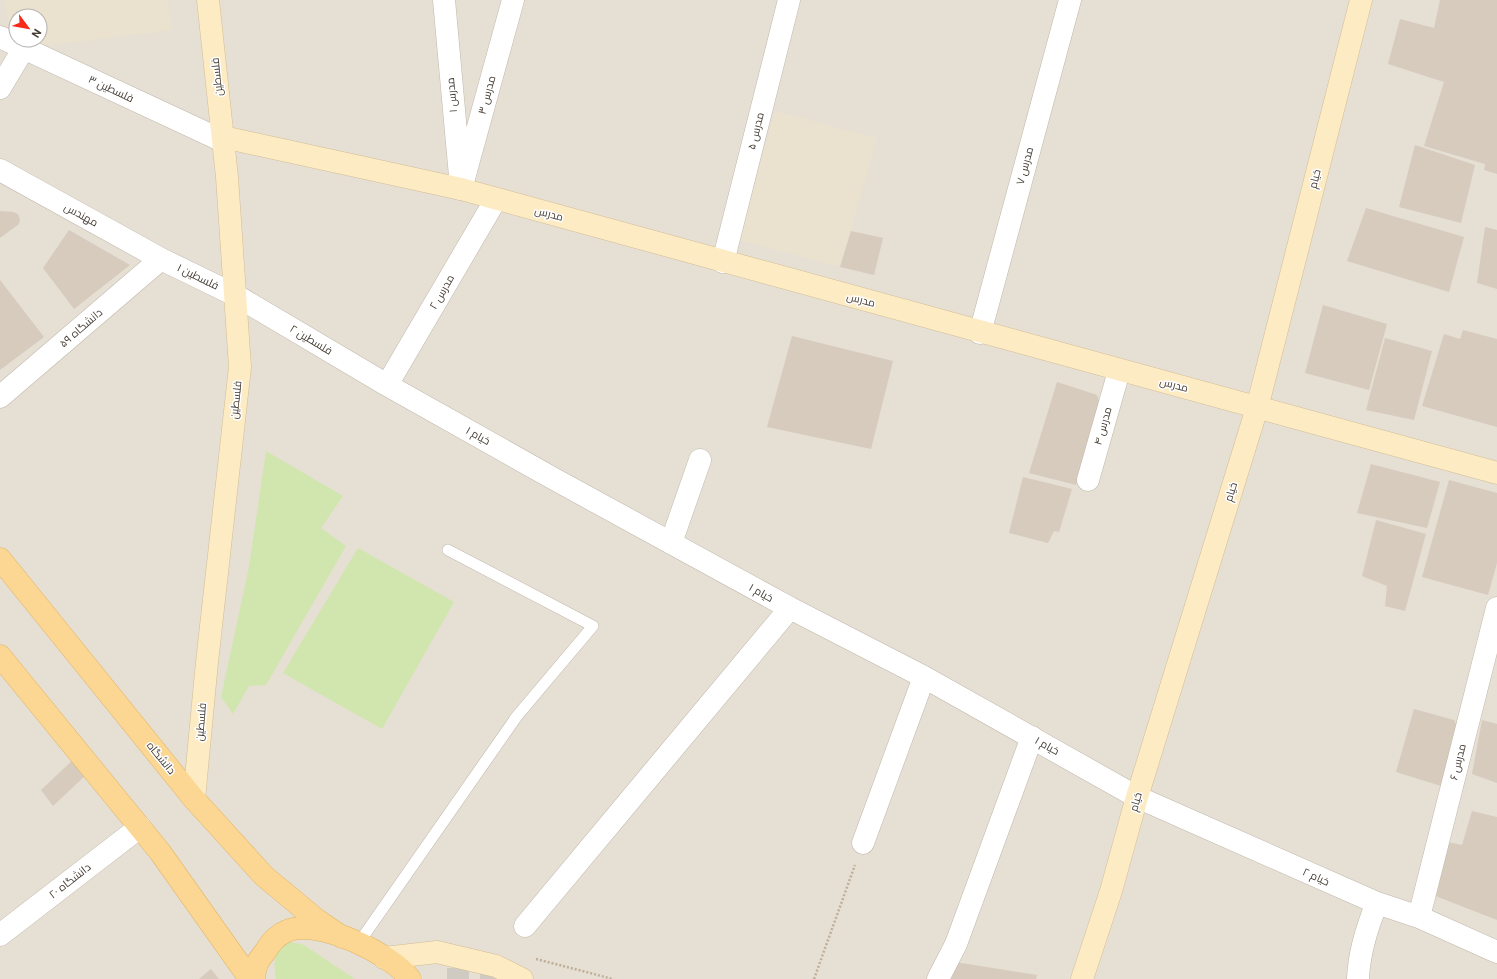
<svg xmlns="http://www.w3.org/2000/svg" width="1497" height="979" viewBox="0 0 1497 979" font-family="Roboto,Cairo,sans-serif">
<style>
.residential{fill:#e6dfd3;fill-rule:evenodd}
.education{fill:#ebe1cf;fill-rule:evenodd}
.green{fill:#d1e6ae}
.building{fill:#d7cbbe}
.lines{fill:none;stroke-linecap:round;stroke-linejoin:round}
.secondary-tunnel{stroke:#cfcac2;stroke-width:22;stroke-dasharray:22 11;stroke-linecap:butt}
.lane-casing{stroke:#c0b7ab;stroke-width:12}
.street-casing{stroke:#c0b7ab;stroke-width:23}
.secondary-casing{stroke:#d2bd96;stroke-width:23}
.primary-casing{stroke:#e1b364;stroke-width:23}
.path{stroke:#bfaf99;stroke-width:2.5;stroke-dasharray:2 2;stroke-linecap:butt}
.lane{stroke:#fff;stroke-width:11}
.street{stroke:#fff;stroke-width:22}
.secondary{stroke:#fdebc4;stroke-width:22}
.primary{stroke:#fcd794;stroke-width:22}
.labels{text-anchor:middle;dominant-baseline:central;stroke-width:3;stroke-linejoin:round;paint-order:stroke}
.street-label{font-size:11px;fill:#453d35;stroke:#fff}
</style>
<rect width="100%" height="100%" fill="#f2ede5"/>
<path class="residential" d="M 0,0 L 1497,0 L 1497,979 L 0,979 ZM 16,16 L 40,16 L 40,40 L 16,40 Z"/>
<path class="education" d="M 5,0 L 168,0 L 172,30 L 11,50 ZM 16,16 L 40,16 L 40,40 L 16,40 Z
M 775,111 L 877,138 L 840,267 L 739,240 Z"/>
<path class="green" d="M 266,451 L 343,496 L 321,528 L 346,546 L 266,685 L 249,686 L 233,714 L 221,697 L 249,567 Z
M 358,548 L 454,602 L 382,729 L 283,673 Z
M 286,941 L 304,945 L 355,979 L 276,979 C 273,960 274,956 286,941 Z"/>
<path class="building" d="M 1440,0 L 1497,0 L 1497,174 L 1484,170 L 1485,164 L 1424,146 L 1444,82 L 1388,64 L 1400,19 L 1434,28 Z
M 1415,145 L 1475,165 L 1461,223 L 1399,207 Z
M 1366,208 L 1464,237 L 1449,292 L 1347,261 Z
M 0,211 L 13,212 L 18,214 L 20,220 L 19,224 L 0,238 Z
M 1485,227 L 1497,230 L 1497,289 L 1477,283 Z
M 69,230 L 130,265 L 74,309 L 43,268 Z
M 851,231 L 883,238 L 874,275 L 840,267 Z
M 0,280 L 44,337 L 0,370 Z
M 1323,305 L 1387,324 L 1369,390 L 1305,373 Z
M 1463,330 L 1497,339 L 1497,427 L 1422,406 L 1444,334 L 1460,339 Z
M 792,336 L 893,361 L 871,449 L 767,427 Z
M 1385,338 L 1432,351 L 1414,420 L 1366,410 Z
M 1057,382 L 1097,395 L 1100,404 L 1076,485 L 1029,473 Z
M 1371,464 L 1440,482 L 1427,528 L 1357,513 Z
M 1023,477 L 1072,489 L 1059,532 L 1054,531 L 1048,543 L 1009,533 Z
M 1449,480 L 1497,493 L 1497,563 L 1488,595 L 1422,577 Z
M 1376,520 L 1426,534 L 1405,611 L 1385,606 L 1387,586 L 1362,576 Z
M 1414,709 L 1454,720 L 1458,728 L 1441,786 L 1396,772 Z
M 1482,720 L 1497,724 L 1497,783 L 1472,774 Z
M 76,757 L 88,773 L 53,806 L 41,790 Z
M 1472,811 L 1497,817 L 1497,920 L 1433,895 L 1448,842 L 1462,845 Z
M 955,962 L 1037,975 L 1036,979 L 947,979 Z
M 211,969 L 219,979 L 199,979 Z"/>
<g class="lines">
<path class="secondary-tunnel" d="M 447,979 L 496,979"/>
<g class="lane-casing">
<path id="lane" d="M 358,944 L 517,716 L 593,626 L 448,550"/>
</g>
<g class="street-casing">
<path id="street" d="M 444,0 L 460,176
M 0,37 L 223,141
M 0,88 L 24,48
M 0,170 L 161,259 L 235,295 L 387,385 L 556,480 L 790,608 L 924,677 L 1137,797 L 1377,903 L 1419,917 L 1497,952
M 461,189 L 513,0
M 723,262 L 789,0
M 980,333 L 1070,0
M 387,385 L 496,199
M 0,397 L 161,259
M 1088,480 L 1119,371
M 671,543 L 700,460
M 863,843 L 924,677
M 1419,917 L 1497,608
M 525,926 L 790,608
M 0,935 L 140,827
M 938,979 L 956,944 L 1032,737
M 1358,979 C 1359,953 1367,927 1377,903"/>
</g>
<g class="secondary-casing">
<path id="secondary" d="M 223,137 L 461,189 L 1497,473
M 194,799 L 207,662 L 240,367 L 227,177 L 208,0
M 384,958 L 437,952 L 496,966 L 522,979
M 1082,979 L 1111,891 L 1137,797 L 1257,408 L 1361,0"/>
</g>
<g class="primary-casing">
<path id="primary" d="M 0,559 L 194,799 L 264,876 L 317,920 L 342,937
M 0,656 L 160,852 L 250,979
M 254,979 C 255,966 257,962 265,952 C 270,943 277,935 287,931 C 316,917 392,954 410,979"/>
</g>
<path class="path" d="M 536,959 L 613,979
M 814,979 L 855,865"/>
<use href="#lane" class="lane"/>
<use href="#street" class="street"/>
<use href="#secondary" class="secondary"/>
<use href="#primary" class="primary"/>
</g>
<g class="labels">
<g class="street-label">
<text transform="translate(217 77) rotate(-96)">فلسطین</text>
<text transform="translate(111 89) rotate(25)">فلسطین ۳</text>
<text transform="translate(452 95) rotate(-95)">مدرس ۱</text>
<text transform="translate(487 95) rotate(-75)">مدرس ۳</text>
<text transform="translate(756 131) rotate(-76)">مدرس ۵</text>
<text transform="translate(1025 166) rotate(-75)">مدرس ۷</text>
<text transform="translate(1315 179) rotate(-76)">خیام</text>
<text transform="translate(549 214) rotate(15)">مدرس</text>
<text transform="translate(81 215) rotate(29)">مهندس</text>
<text transform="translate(198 277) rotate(26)">فلسطین ۱</text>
<text transform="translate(442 292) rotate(-60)">مدرس ۲</text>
<text transform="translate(861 300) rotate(15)">مدرس</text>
<text transform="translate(81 328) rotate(-41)">دانشگاه ۵۹</text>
<text transform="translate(311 340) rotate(31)">فلسطین ۲</text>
<text transform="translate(1174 385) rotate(15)">مدرس</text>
<text transform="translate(236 400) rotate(-84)">فلسطین</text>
<text transform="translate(1103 426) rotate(-74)">مدرس ۴</text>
<text transform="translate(478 436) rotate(29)">خیام ۱</text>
<text transform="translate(1231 492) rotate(-73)">خیام</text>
<text transform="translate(761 593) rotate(29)">خیام ۱</text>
<text transform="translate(201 722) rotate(-85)">فلسطین</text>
<text transform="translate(1047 746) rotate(29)">خیام ۱</text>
<text transform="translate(161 758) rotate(51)">دانشگاه</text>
<text transform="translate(1458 762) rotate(-76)">مدرس ۶</text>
<text transform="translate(1136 802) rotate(-74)">خیام</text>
<text transform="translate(1316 877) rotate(24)">خیام ۲</text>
<text transform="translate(70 881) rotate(-38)">دانشگاه ۲۰</text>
</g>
</g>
<g transform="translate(28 28) rotate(122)"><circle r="19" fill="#ffffff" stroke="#b5b1ae"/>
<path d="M0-3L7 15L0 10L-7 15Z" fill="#f62a19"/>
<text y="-6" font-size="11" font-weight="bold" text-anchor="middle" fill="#453d35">N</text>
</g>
</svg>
